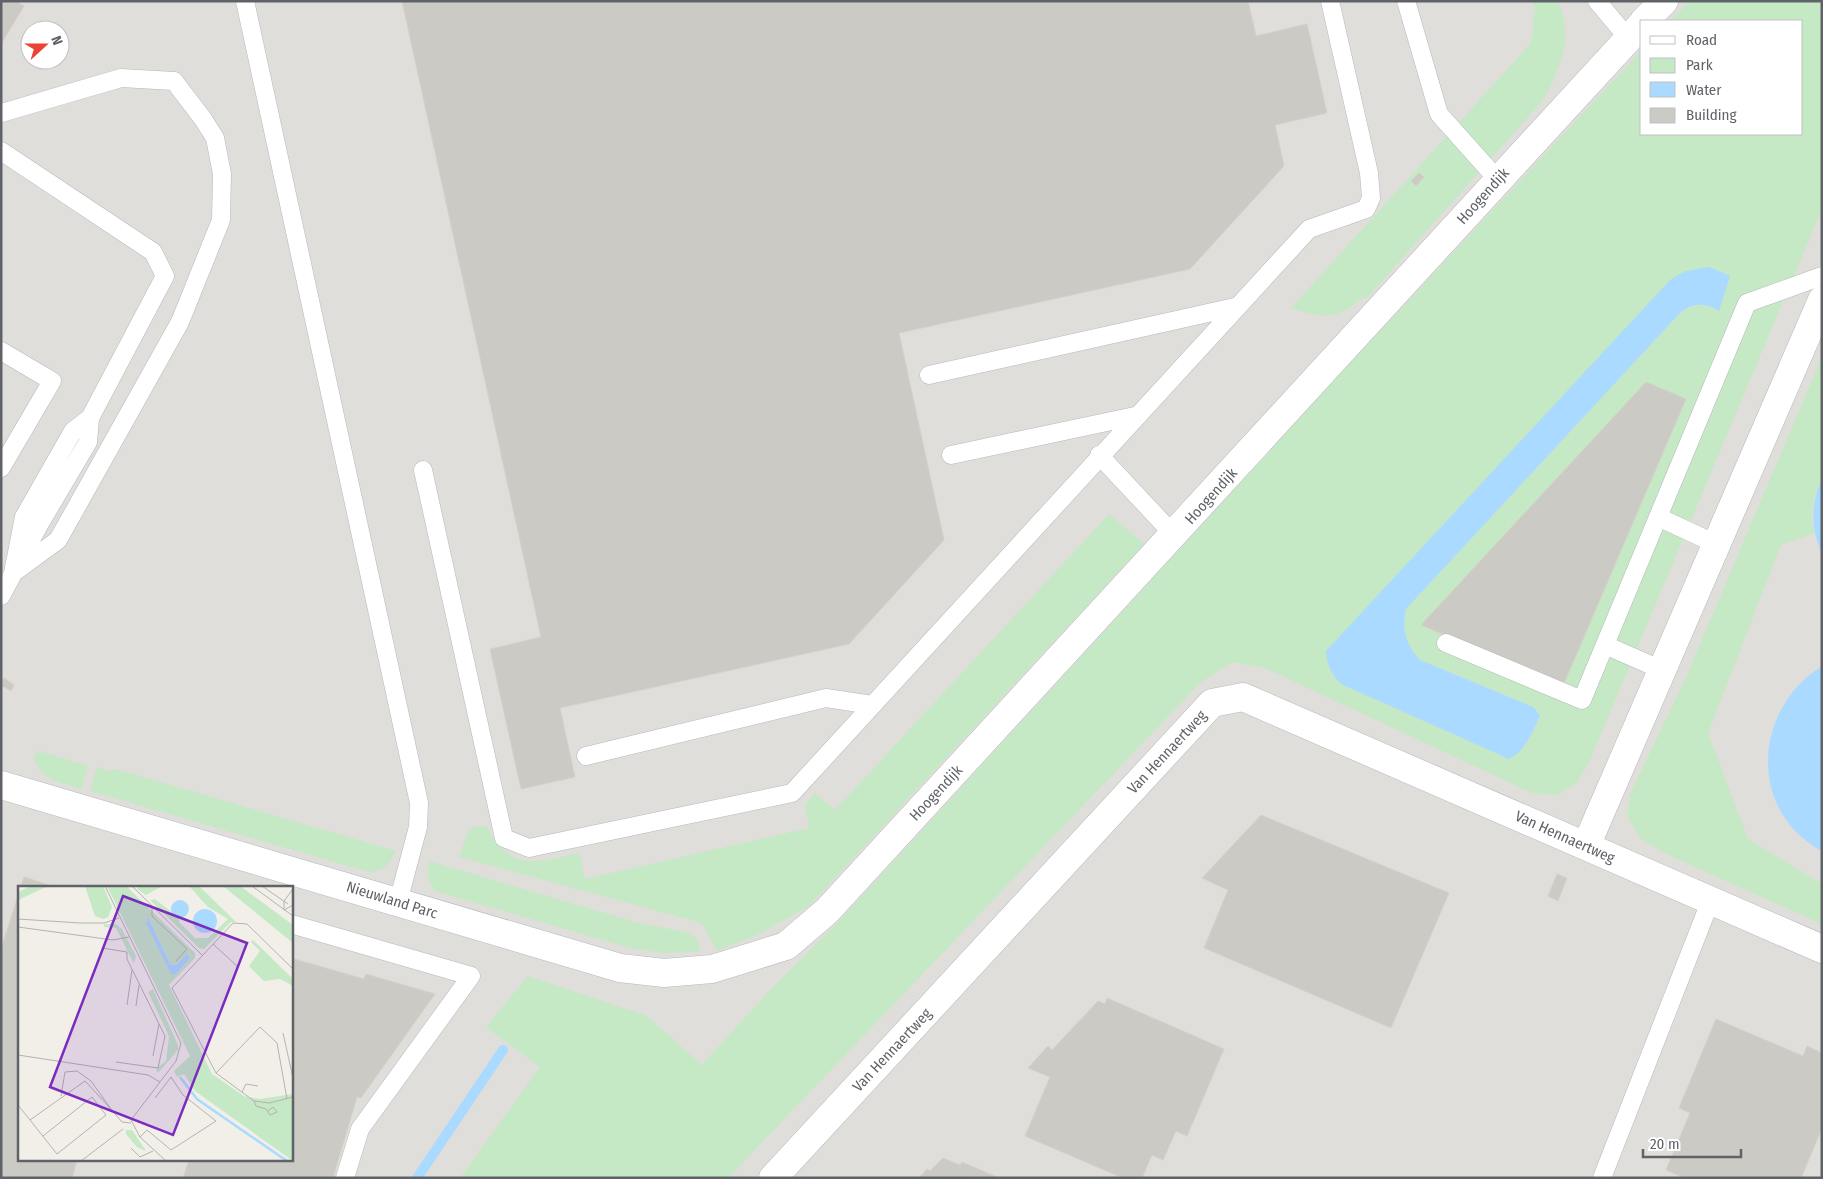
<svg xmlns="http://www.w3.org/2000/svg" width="1823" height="1179" viewBox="0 0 1823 1179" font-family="'Fira Sans Condensed',sans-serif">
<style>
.industrial{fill:#e0deda;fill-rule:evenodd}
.green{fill:#c5e8c5;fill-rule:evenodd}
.water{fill:#aadaff}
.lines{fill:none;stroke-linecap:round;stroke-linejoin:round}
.stream{stroke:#aadaff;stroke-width:10}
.building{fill:#cccac5;stroke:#d6d1c6}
.service-casing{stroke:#b5b8bc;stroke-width:19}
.minor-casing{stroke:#b5b8bc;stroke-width:29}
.service{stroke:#fff;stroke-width:18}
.minor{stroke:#fff;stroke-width:28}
.labels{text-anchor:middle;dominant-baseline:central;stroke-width:4.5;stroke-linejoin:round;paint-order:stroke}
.street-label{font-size:15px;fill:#5f6368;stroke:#fff}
.inset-river{fill:none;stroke:#aadaff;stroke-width:2.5}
.inset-road{fill:none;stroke:#b3b3b1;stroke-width:1}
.view{fill:#7b2cbf;fill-opacity:0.15;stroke:#7b2cbf;stroke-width:2.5}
.inset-edge{fill:none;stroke:#5f6368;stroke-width:2.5}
</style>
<rect width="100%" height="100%" fill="#f1efe8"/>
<path class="industrial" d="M 1,1 L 1822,1 L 1822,1178 L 1,1178 ZM 1642,21 L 1802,21 L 1802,134 L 1642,134 ZM 30,30 L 60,30 L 60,60 L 30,60 ZM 19,888 L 291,888 L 291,1160 L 19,1160 Z"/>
<path class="green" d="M 1532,1 L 1558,1 C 1574,35 1561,68 1544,99 L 1366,299 L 1363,297 C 1337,321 1323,319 1291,308 L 1531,43 L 1535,7 Z
M 1690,1 L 1822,1 L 1822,209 L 1590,760 L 1577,783 L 1557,795 L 1532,793 L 1265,668 L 1232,662 L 1201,682 L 728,1178 L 460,1178 L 540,1067 L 486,1027 L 528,976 L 647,1016 L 702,1065 L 768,992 L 840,920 L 1355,358 L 1642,50 L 1642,134 L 1802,134 L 1802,21 L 1670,21 ZM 1686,271 L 1718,311 C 1703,303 1694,303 1680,313 L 1406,609 C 1402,632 1405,642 1420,660 L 1533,707 L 1540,715 C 1533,733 1527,750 1509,759 L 1341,684 L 1671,279 Z
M 1822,357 L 1822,478 C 1815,494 1808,515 1815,533 L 1781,545 L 1708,733 L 1748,839 L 1822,884 L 1822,924 L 1664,853 L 1641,839 L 1627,816 L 1631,792 L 1683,684 Z
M 1109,514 L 1144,544 L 809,906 L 757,935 L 717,951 L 702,923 L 459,857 L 469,829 L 486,825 C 509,872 535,863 579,853 L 585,879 L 809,828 L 805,805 L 815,793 L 835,810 Z
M 39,751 L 88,766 L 82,789 C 62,783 38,780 34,756 Z
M 97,767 L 107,771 L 116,769 L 396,851 C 391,864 383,871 369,872 L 90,791 Z
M 429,861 L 635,922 L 689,933 L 697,939 L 700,951 L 664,953 L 630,948 L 435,891 C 428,881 426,873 429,861 Z"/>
<path class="water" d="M 1709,267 L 1730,276 L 1719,311 C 1704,303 1694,302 1680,313 L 1406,609 C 1402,632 1405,642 1420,660 L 1533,707 L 1540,715 C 1533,732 1526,750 1509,759 L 1341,684 C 1331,674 1327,665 1326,651 L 1671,279 L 1686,271 Z
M 1822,478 L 1822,553 C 1810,527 1811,504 1822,478 Z
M 1822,666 L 1822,851 C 1747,811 1753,709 1822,666 Z"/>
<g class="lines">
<path class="stream" d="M 417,1178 L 503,1050"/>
</g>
<path class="building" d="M 1,1 L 16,1 L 24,6 L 1,44 Z
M 402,1 L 1248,1 L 1256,36 L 1307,24 L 1327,113 L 1275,125 L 1284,166 L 1190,269 L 899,333 L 944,540 L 849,644 L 560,708 L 575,777 L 521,789 L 490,649 L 541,637 Z
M 1419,173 L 1424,177 L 1416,186 L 1411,181 Z
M 1646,382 L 1686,399 L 1563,686 L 1421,625 Z
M 4,678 L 14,685 L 11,691 L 1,685 Z
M 1261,815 L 1449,893 L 1391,1028 L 1204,948 L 1228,890 L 1202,878 Z
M 1557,874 L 1567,878 L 1558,901 L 1548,896 Z
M 24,877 L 59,888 L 20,888 Z
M 19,893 L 19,1160 L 77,1160 L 72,1178 L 1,1178 L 1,949 Z
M 291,958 L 364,979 L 366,974 L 435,994 L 361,1098 L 357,1097 L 333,1178 L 183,1178 L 189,1160 L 291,1160 Z
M 1107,998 L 1224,1049 L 1187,1136 L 1176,1131 L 1163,1160 L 1152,1155 L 1142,1178 L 1123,1178 L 1025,1136 L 1050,1077 L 1028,1068 L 1048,1046 L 1052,1050 L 1098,1001 L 1105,1004 Z
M 1716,1019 L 1803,1056 L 1807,1046 L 1822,1053 L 1822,1128 L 1801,1178 L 1684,1178 L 1666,1170 L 1690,1113 L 1679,1108 Z
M 943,1158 L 960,1165 L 962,1162 L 997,1177 L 919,1178 L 927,1169 L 930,1171 Z"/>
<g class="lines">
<g class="service-casing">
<path id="service" d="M 245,1 L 419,803 L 418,827 L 398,902
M 1406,1 L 1439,114 L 1498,180
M 1597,1 L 1628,38
M 1,113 L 121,78 L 174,81 L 203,119 L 215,138 L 222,174 L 221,220 L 180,322 L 58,540 L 13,573
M 1,151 L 153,252 L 165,276 L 90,418 L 73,431 L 24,517 L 13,573
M 1,351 L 52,381 L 1,468
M 929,375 L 1235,307
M 951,455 L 1135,416
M 1099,455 L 1174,535
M 423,470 L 504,838 L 529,848 L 792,793 L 1309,229 L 1366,209 L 1371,198 L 1369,173 L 1330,1
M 1658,517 L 1716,544
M 1,596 L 39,525 L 88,442 L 90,418
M 1446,643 L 1582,700 L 1747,303 L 1822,276
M 1605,645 L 1662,670
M 586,756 L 826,698 L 872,705
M 291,924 L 471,976 L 360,1129 L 345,1178
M 1602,1178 L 1710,902"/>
</g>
<g class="minor-casing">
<path id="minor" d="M 1644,21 L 1664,1
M 1,785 L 620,968 L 664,973 L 712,969 L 786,946 L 827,911 L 1642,24
M 1586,846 L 1822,300
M 773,1178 L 1212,703 L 1243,697 L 1822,949"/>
</g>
<use href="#service" class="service"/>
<use href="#minor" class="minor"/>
</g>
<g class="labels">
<g class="street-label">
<text transform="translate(1483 196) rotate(-48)">Hoogendijk</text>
<text transform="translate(1211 496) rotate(-48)">Hoogendijk</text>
<text transform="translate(1167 752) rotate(-47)">Van Hennaertweg</text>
<text transform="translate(936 793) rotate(-47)">Hoogendijk</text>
<text transform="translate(1565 837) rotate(24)">Van Hennaertweg</text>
<text transform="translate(392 900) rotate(17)">Nieuwland Parc</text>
<text transform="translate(892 1050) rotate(-47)">Van Hennaertweg</text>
</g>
</g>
<g transform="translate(18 886)">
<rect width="275" height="275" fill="#f1efe8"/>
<path d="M 13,0 L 30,0 L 0,14 L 0,6 ZM 67,0 L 85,0 L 94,21 L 90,31 L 85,33 L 77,30 ZM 89,0 L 108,0 L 177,67 L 177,72 L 151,99 L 194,188 L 226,210 L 241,213 L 275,208 L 275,275 L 177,205 L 166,188 L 159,191 L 156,185 L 172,170 ZM 128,34 L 132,35 L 152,78 L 158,79 L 169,69 L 172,72 L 158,88 L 153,88 ZM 122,0 L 144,0 L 128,9 L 119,3 ZM 171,0 L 181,0 L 218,36 L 213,36 L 186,63 L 181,62 L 132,14 L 137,13 L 161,32 L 161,36 L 177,52 L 190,52 L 210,33 L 190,21 ZM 205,0 L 222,0 L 275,39 L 275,57 ZM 86,38 L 98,38 L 104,43 L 118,70 L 116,78 L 98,42 L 86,41 ZM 235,54 L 275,93 L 275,100 L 262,93 L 246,95 L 231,80 L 242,65 L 233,56 ZM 135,103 L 160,159 L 160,164 L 140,187 L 138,183 L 148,175 L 151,150 L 130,106 ZM 108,244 L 114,244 L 128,265 L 119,261 L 108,248 Z" fill="#c5e8c5" fill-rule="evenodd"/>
<path d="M153 23a9 9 0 1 1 18 0a9 9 0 1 1-18 0ZM175 35a12 12 0 1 1 24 0a12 12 0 1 1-24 0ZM 130,31 L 152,78 L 158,79 L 169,68 L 172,72 L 158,88 L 153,88 L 128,37 Z" fill="#aadaff"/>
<path class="inset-river" d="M 162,191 L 179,213 L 269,275"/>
<path class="inset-road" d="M 87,0 L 163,157 L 158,175 L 113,234 L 122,251 L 148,275M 114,0 L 184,69M 234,0 L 275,30M 244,0 L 270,18M 275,3 L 266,15 L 266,24 L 275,19M 134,20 L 134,30 L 169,63 L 158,75M 0,33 L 62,37 L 86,37 L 101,32M 0,41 L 95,54 L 111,51M 195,58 L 220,81M 84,62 L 109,66 L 109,73 L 147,150 L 140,182 L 98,176M 275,83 L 229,38 L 215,37 L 154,102 L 198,187 L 236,215 L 251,217 L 275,211M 109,119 L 114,84M 118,120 L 121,99M 265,147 L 275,192M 0,169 L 130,189 L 142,196M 135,170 L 141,138M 198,187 L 242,141 L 259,157 L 269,213M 224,206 L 228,198 L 240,200M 43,210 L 47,186 L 59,185 L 73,195 L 93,223M 236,215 L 238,220 L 248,223 L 252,229 L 259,226 L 255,221 L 250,225M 0,219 L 12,234 L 67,195 L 93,223M 91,221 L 104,236 L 113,237M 12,234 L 39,268 L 88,229 L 74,211 L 25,250M 122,251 L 129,244 L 153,264 L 198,235 L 165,209 L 153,191 L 137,212M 113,262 L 122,271 L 135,265M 63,275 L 105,243"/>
<path class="view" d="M 105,10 L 229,57 L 155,249 L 32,201 Z"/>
<rect width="275" height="275" class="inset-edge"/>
</g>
<rect width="1823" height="1179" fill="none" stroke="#5f6368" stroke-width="5"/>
<rect x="1640" y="20" width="162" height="115" fill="#ffffff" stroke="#bfc1c3"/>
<rect x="1650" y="36" width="25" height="8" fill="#ffffff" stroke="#bfc1c3"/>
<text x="1686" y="45" font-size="15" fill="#5f6368">Road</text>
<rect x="1650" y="58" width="25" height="15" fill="#c5e8c5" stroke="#bfc1c3"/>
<text x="1686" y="70" font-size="15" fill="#5f6368">Park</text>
<rect x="1650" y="82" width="25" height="15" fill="#aadaff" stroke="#bfc1c3"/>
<text x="1686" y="95" font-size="15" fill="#5f6368">Water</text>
<rect x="1650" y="108" width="25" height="15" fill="#cccac5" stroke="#bfc1c3"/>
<text x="1686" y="120" font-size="15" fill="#5f6368">Building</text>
<g transform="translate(45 45) rotate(69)"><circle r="24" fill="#ffffff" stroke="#bfc1c3"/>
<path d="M0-4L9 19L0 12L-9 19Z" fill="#ea4335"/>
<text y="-8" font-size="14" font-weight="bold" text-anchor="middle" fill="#5f6368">N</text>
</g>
<path d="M1643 1149v8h98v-8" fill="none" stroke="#5f6368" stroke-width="2.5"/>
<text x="1650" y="1149" font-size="15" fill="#5f6368" stroke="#ffffff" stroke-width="4" paint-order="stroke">20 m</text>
</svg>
